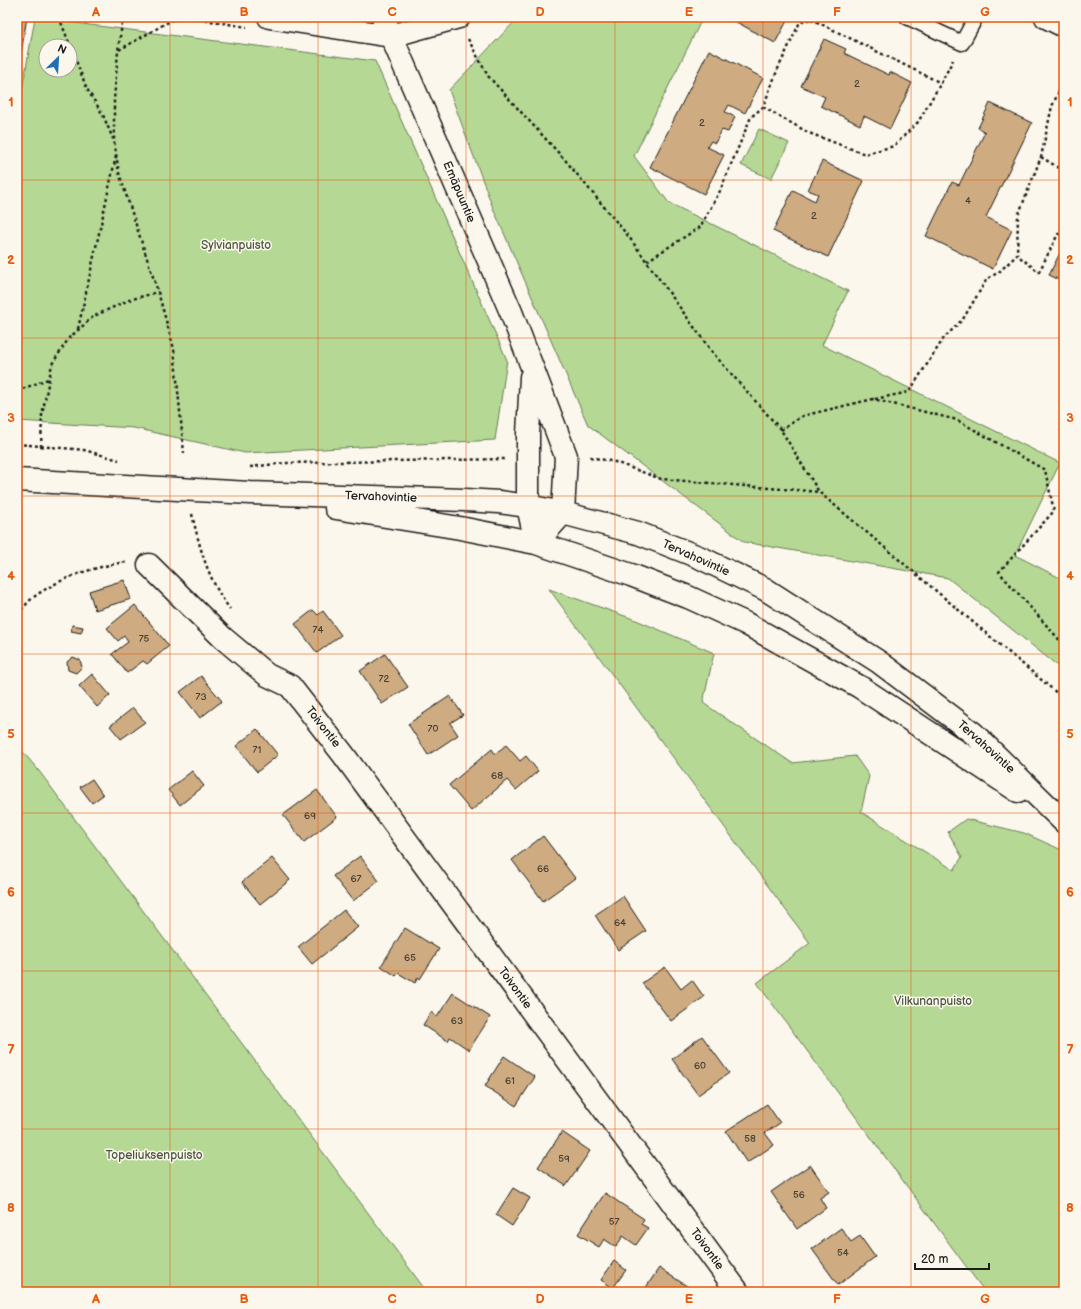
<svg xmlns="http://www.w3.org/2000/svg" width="1081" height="1309" viewBox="0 0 1081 1309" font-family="'Balsamiq Sans',sans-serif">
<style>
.green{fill:#b5d994;stroke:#687a58;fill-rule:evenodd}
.building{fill:#ceab81;stroke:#1c1c1c}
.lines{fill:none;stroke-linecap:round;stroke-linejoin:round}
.lane-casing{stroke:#1c1c1c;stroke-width:17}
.street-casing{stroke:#1c1c1c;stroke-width:25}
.secondary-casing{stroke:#1c1c1c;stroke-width:25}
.path{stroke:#1c1c1c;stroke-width:2.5;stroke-dasharray:3 3;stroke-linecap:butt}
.lane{stroke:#fbf7ec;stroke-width:14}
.street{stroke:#fbf7ec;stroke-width:22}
.secondary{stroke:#fbf7ec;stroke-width:22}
.grid{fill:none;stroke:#e8590c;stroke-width:1;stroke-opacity:0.55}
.labels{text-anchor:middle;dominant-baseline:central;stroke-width:3;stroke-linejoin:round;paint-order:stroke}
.number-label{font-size:10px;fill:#484035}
.street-label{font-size:12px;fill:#1c1c1c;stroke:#fbf7ec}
.park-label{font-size:12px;fill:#4a5540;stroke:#fbf7ec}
.neatline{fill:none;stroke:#e8590c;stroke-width:1.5}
.grid-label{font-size:13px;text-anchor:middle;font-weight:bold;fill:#e8590c}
</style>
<rect width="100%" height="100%" fill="#fbf7ec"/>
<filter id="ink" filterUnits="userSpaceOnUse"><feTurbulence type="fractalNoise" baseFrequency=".025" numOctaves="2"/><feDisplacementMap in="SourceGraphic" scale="8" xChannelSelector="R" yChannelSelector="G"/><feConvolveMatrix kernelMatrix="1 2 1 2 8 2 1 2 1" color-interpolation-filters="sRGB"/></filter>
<g filter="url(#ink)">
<path class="green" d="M 519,17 L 703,17 L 634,156 L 669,203 L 848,291 L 822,345 L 1060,463 L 1015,555 L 1064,580 L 1064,671 L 948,578 L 744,542 L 588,425 L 493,208 L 449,90 Z
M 35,18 L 375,61 L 507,360 L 495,440 L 245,453 L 134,428 L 17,421 L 17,118 ZM 46,46 L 70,46 L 70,70 L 46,70 Z
M 759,129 L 789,143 L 771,179 L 741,165 Z
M 549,589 L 636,620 L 714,653 L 703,703 L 792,763 L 855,756 L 869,776 L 861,812 L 954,870 L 962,857 L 948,832 L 966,819 L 1024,833 L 1064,851 L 1064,1292 L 985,1292 L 757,983 L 810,943 Z
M 17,745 L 39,771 L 427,1292 L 17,1292 Z"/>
<path class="building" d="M 17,17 L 27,17 L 17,78 Z
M 727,17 L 779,17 L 787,21 L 775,43 Z
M 824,39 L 846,49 L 844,53 L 889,75 L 890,72 L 912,83 L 890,129 L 864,116 L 860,125 L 821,106 L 825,97 L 801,86 Z
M 709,50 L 763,78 L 745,113 L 729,105 L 725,112 L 735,117 L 728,132 L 722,130 L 715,143 L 711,141 L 707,147 L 724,155 L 704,194 L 650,167 Z
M 990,103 L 1032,123 L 986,217 L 1012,230 L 993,269 L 926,236 L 952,182 L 959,185 L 985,132 L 978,128 Z
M 822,161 L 864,181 L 828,257 L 773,231 L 793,190 L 815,201 L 818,194 L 808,190 Z
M 1064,245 L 1064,282 L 1049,275 Z
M 124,580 L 131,599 L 95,610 L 89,591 Z
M 135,605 L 169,646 L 147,664 L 143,661 L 127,673 L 112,654 L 128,642 L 124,636 L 118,641 L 107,628 Z
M 313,610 L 318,615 L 323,611 L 341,635 L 317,653 L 295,624 Z
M 72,625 L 83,627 L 81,633 L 71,631 Z
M 385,654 L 408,687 L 382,704 L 360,671 Z
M 73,657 L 80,660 L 82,667 L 76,673 L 68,670 L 67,662 Z
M 92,674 L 110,695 L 97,707 L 79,686 Z
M 201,676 L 222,701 L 200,718 L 180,692 Z
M 450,696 L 463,715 L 450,723 L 458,735 L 428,755 L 408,724 Z
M 133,708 L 145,722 L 121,739 L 110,726 Z
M 257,729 L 278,755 L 257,772 L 236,746 Z
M 506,745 L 520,761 L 526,756 L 538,771 L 516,790 L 507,780 L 471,811 L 449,785 L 492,749 L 495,754 Z
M 192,771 L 204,786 L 180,805 L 168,790 Z
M 92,779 L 103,795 L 92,803 L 80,787 Z
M 317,790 L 337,817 L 304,842 L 283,815 Z
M 543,836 L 575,878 L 543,901 L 512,860 Z
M 360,856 L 379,881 L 353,901 L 333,876 Z
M 272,858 L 290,880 L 260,904 L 242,882 Z
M 623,896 L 646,931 L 618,950 L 595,915 Z
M 344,910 L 358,927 L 312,964 L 298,947 Z
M 405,928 L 439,949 L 420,979 L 418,977 L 415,983 L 398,973 L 396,976 L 381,966 Z
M 665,967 L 681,989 L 692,980 L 704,997 L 671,1021 L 642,983 Z
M 453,993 L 490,1017 L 469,1050 L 450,1037 L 448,1041 L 423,1025 L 431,1012 L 437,1017 Z
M 702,1036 L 729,1073 L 698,1095 L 672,1059 Z
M 504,1056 L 535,1077 L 516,1106 L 485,1086 Z
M 767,1104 L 780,1123 L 765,1133 L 774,1145 L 747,1163 L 726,1131 Z
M 562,1132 L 590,1151 L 566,1186 L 538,1167 Z
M 810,1165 L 829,1192 L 820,1198 L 826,1208 L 797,1229 L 771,1192 Z
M 513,1188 L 530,1198 L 512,1226 L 496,1215 Z
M 605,1193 L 644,1219 L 641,1224 L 648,1228 L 636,1245 L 623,1236 L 616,1247 L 604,1239 L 599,1247 L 578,1234 Z
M 841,1228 L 851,1242 L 860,1236 L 875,1257 L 838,1285 L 812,1249 Z
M 614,1261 L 626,1270 L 613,1288 L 601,1280 Z
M 659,1268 L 693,1290 L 692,1292 L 643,1292 Z"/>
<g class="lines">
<g class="lane-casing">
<path id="lane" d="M 907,17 L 962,43 L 976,17"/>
</g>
<g class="street-casing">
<path id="street" d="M 269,17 L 391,36 L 459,17
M 1046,17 L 1064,26
M 149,565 L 223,638 L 267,675 L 290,686 L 343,754 L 738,1292"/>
</g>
<g class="secondary-casing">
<path id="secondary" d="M 383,17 L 511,312 L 566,456 L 563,513 L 536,543
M 531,377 L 528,434 L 528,506 L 536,543
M 17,480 L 250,493 L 465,500 L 499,502 L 528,506 L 563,513 L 638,533 L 701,558 L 765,589 L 879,662 L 973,733 L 1064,822
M 336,508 L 460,528 L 536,543 L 631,575 L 688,597 L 745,623 L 860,687 L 1018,791"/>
</g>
<path class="path" d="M 59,17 L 87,89 L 103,115 L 113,139
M 123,17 L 118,51 L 114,100 L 114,141 L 119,173 L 158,292 L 174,349 L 184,453
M 187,17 L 247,27
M 811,19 L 941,83
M 468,39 L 488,76 L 566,161 L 629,237 L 712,352 L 781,430 L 819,492 L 1064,699
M 119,50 L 177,17
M 1064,81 L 1052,106 L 1041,157 L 1018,216 L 1017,255 L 1039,272 L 1058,234 L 1064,234
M 763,107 L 809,133 L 865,154 L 894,146 L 918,122 L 941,83 L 953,60
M 1041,157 L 1064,171
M 647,261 L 700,227 L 720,191 L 751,117 L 763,107 L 777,71 L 800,22 L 811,19 L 812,17
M 78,329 L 116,156
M 17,391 L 48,379
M 875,399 L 909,392 L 944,338 L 963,319 L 987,279 L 999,272 L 1017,255
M 781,430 L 802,416 L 873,399 L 957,420 L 1045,470 L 1054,511 L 999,572 L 1064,645
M 17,444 L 84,450 L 119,460
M 41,447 L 42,415 L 52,364 L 69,338 L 94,316 L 129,300 L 158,292
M 590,457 L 615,462 L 661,479 L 819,492
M 250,467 L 285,463 L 505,459
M 192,514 C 200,549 208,580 230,609
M 17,614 C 23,609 28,601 34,597 C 59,578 96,566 127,562"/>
<use href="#lane" class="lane"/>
<use href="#street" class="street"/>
<use href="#secondary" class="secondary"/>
</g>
</g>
<path class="grid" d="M 170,17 L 170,1292M 318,17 L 318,1292M 466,17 L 466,1292M 615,17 L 615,1292M 763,17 L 763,1292M 911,17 L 911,1292M 17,180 L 1064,180M 17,338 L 1064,338M 17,496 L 1064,496M 17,654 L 1064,654M 17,813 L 1064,813M 17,971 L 1064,971M 17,1129 L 1064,1129"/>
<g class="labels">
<g class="number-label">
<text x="857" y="84">2</text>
<text x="702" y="123">2</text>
<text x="968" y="201">4</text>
<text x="814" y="216">2</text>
<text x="318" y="630">74</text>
<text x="144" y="639">75</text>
<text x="384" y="679">72</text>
<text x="201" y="697">73</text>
<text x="433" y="729">70</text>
<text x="257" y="750">71</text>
<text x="497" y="776">68</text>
<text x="310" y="816">69</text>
<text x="543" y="869">66</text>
<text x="356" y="879">67</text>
<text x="620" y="923">64</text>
<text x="410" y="958">65</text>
<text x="457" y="1021">63</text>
<text x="700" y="1066">60</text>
<text x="510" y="1081">61</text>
<text x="750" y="1139">58</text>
<text x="564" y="1159">59</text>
<text x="799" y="1195">56</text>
<text x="614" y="1222">57</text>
<text x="843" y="1253">54</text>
</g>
<g class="street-label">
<text transform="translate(459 192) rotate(67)">Emäpuuntie</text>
<text transform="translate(381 497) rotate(2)">Tervahovintie</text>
<text transform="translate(696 558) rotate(24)">Tervahovintie</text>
<text transform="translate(323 727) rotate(52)">Toivontie</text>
<text transform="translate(986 747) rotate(42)">Tervahovintie</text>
<text transform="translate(515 988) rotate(54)">Toivontie</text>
<text transform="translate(707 1249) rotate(54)">Toivontie</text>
</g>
<g class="park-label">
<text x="236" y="245">Sylvianpuisto</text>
<text x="933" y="1001">Vilkunanpuisto</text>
<text x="154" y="1155">Topeliuksenpuisto</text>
</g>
</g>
<rect width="1081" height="1309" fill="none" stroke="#fbf7ec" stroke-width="44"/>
<g transform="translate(58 58) rotate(25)"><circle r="19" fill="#fbf7ec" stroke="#a29f99"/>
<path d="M0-3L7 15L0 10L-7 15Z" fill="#1f6fb2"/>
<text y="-6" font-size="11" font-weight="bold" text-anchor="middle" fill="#1c1c1c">N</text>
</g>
<path d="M915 1263v6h74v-6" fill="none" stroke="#1c1c1c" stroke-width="2"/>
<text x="921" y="1263" font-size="12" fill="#1c1c1c" stroke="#fbf7ec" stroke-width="3" paint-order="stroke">20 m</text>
<rect x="22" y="22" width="1037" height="1265" class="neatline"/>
<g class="grid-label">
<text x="96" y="16">A</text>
<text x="244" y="16">B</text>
<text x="392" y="16">C</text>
<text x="540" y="16">D</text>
<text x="689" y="16">E</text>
<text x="837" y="16">F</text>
<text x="985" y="16">G</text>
<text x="11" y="106">1</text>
<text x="1070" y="106">1</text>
<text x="11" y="264">2</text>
<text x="1070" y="264">2</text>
<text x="11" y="422">3</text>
<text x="1070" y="422">3</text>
<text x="11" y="580">4</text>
<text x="1070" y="580">4</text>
<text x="11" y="738">5</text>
<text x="1070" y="738">5</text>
<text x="11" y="896">6</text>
<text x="1070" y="896">6</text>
<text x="11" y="1054">7</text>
<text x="1070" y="1054">7</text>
<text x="11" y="1212">8</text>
<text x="1070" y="1212">8</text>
<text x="96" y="1303">A</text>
<text x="244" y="1303">B</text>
<text x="392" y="1303">C</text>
<text x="540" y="1303">D</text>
<text x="689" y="1303">E</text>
<text x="837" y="1303">F</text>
<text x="985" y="1303">G</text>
</g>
</svg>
